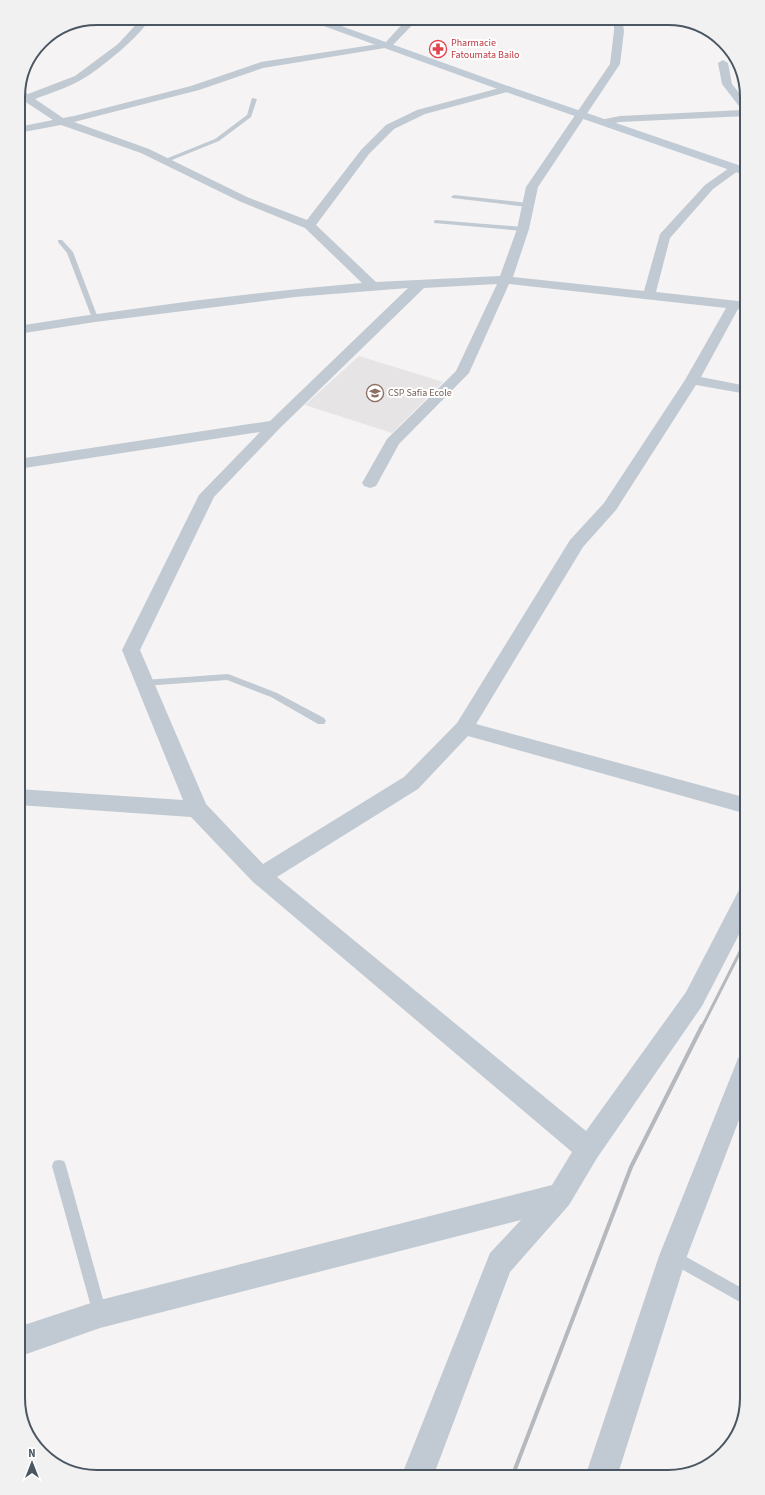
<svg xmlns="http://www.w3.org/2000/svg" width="765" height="1495" viewBox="0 0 765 1495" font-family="'Source Sans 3',sans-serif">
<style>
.education{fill:#e6e4e5}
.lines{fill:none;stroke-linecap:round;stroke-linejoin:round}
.lane{fill:#c1cad2;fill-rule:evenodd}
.street{fill:#c1cad2;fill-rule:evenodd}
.secondary{fill:#c1cbd6;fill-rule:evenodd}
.rail-far1{stroke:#b5b8bd;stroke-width:3}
.rail{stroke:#b5b8bd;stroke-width:4}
.labels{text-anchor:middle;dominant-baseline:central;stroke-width:4;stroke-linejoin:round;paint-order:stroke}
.far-health-label{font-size:10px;fill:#be3a42;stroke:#fff;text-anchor:start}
.far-education-label{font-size:10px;fill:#785e54;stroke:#fff;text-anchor:start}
.rim{fill:none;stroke:#4a5661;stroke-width:2}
</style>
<rect width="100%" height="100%" fill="#f5f3f3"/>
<path class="education" d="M 359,356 L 443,382 L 392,433 L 305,405 Z"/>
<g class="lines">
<path class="lane" d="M 252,98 L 257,99 L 251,117 L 219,141 L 167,162 L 163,162 L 163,160 L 215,139 L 247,115 Z
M 454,195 L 528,203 L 531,205 L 528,207 L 452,198 L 451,197 Z
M 436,220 L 523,227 L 526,229 L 523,231 L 434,223 L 434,221 Z
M 58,240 L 62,240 L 73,252 L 98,318 L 97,319 L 92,318 L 67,253 L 58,242 Z
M 228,674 L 277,693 L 324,718 L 326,721 L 324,724 L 318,724 L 271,697 L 227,680 L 144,686 L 139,683 L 144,680 Z
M 59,1160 L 64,1161 L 66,1166 L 107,1314 L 105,1319 L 100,1321 L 95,1319 L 93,1314 L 52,1166 L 54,1161 Z
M 674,1250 L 747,1291 L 747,1306 L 669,1262 L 667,1257 L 669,1252 Z"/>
<path class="street" d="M 142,18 L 150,18 C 142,35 99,70 81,80 C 67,88 50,93 35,99 L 63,118 L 74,116 L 191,86 L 261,62 L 385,43 L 407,19 L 419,18 L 391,47 L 263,68 L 199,90 L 74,122 L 149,149 L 247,197 L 307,220 L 361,150 L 386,125 L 417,110 L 507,86 L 511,87 L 512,89 L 511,91 L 425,114 L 394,129 L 369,154 L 316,225 L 376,282 L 500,276 L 517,229 L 526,187 L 610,64 L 614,31 L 614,18 L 622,18 L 624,31 L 620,64 L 538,187 L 529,229 L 513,277 L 644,291 L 660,234 L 705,185 L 732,166 L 740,166 L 742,168 L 713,189 L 670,238 L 656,292 L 747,302 L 747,310 L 738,309 L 701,377 L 747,386 L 747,394 L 696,385 L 616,510 L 583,547 L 476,724 L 747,798 L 747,814 L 468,736 L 418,789 L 277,877 L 586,1131 L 686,992 L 739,890 L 747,888 L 747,919 L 702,1006 L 597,1158 L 569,1205 L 510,1272 L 433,1477 L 401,1477 L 490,1253 L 521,1220 L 100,1328 L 18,1357 L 18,1327 L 100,1300 L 552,1185 L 572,1152 L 253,882 L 191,817 L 18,805 L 18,789 L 183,800 L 122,650 L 199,495 L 260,432 L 18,469 L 18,459 L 270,421 L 408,288 L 295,297 L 95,322 L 18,334 L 18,326 C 132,308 247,293 362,283 L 305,228 L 239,201 L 141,153 L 61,125 L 18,133 L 18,127 L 53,120 L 18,97 L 19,89 L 28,94 L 75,76 L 118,44 ZM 497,284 L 456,371 L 387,439 L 362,483 L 364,486 L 370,488 L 376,486 L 399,444 L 469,373 L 509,284 L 726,308 L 685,380 L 604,503 L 570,540 L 457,723 L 404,777 L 263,864 L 206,804 L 140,650 L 214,497 L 280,428 L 424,288 Z
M 723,60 L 728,63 L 732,84 L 747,103 L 747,116 L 620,122 L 604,125 L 599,122 L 600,120 L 620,116 L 742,110 L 722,84 L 718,63 Z
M 747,1055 L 747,1099 L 687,1256 L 617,1477 L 585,1477 L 659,1256 L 735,1066 L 738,1058 Z"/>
<path class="secondary" d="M 305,18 L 319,18 L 511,87 L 747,168 L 747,176 L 503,91 L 307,20 Z"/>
<path class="rail-far1" d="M 702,1027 L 747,938"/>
<path class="rail" d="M 512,1477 L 631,1167 L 702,1026"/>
</g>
<defs>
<g id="pharmacy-ring" transform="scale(0.9)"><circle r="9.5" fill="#fff" stroke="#e0444e" stroke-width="1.5"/><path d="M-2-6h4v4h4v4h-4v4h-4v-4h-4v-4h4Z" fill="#e0444e"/></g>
<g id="school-ring" transform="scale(0.9)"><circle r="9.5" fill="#fff" stroke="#8d6e63" stroke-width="1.5"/><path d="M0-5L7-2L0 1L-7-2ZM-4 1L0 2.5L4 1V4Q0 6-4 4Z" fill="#8d6e63"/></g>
</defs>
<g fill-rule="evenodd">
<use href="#pharmacy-ring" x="438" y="49"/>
<use href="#school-ring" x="375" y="393"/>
</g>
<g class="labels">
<g class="far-health-label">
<text x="451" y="43">Pharmacie<tspan x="451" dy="12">Fatoumata Bailo</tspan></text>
</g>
<g class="far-education-label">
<text x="388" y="393">CSP Safia Ecole</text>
</g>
</g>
<path d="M0 0H765V1495H0ZM97 25H668A72 72 0 0 1 740 97V1398A72 72 0 0 1 668 1470H97A72 72 0 0 1 25 1398V97A72 72 0 0 1 97 25Z" fill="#f1f1f2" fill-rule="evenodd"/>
<path class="rim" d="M97 25H668A72 72 0 0 1 740 97V1398A72 72 0 0 1 668 1470H97A72 72 0 0 1 25 1398V97A72 72 0 0 1 97 25Z"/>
<g transform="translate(32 1463)" stroke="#ffffff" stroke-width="3" paint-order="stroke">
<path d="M0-3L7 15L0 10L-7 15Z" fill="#4a5661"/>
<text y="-6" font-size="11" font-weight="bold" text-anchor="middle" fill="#4a5661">N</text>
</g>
</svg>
